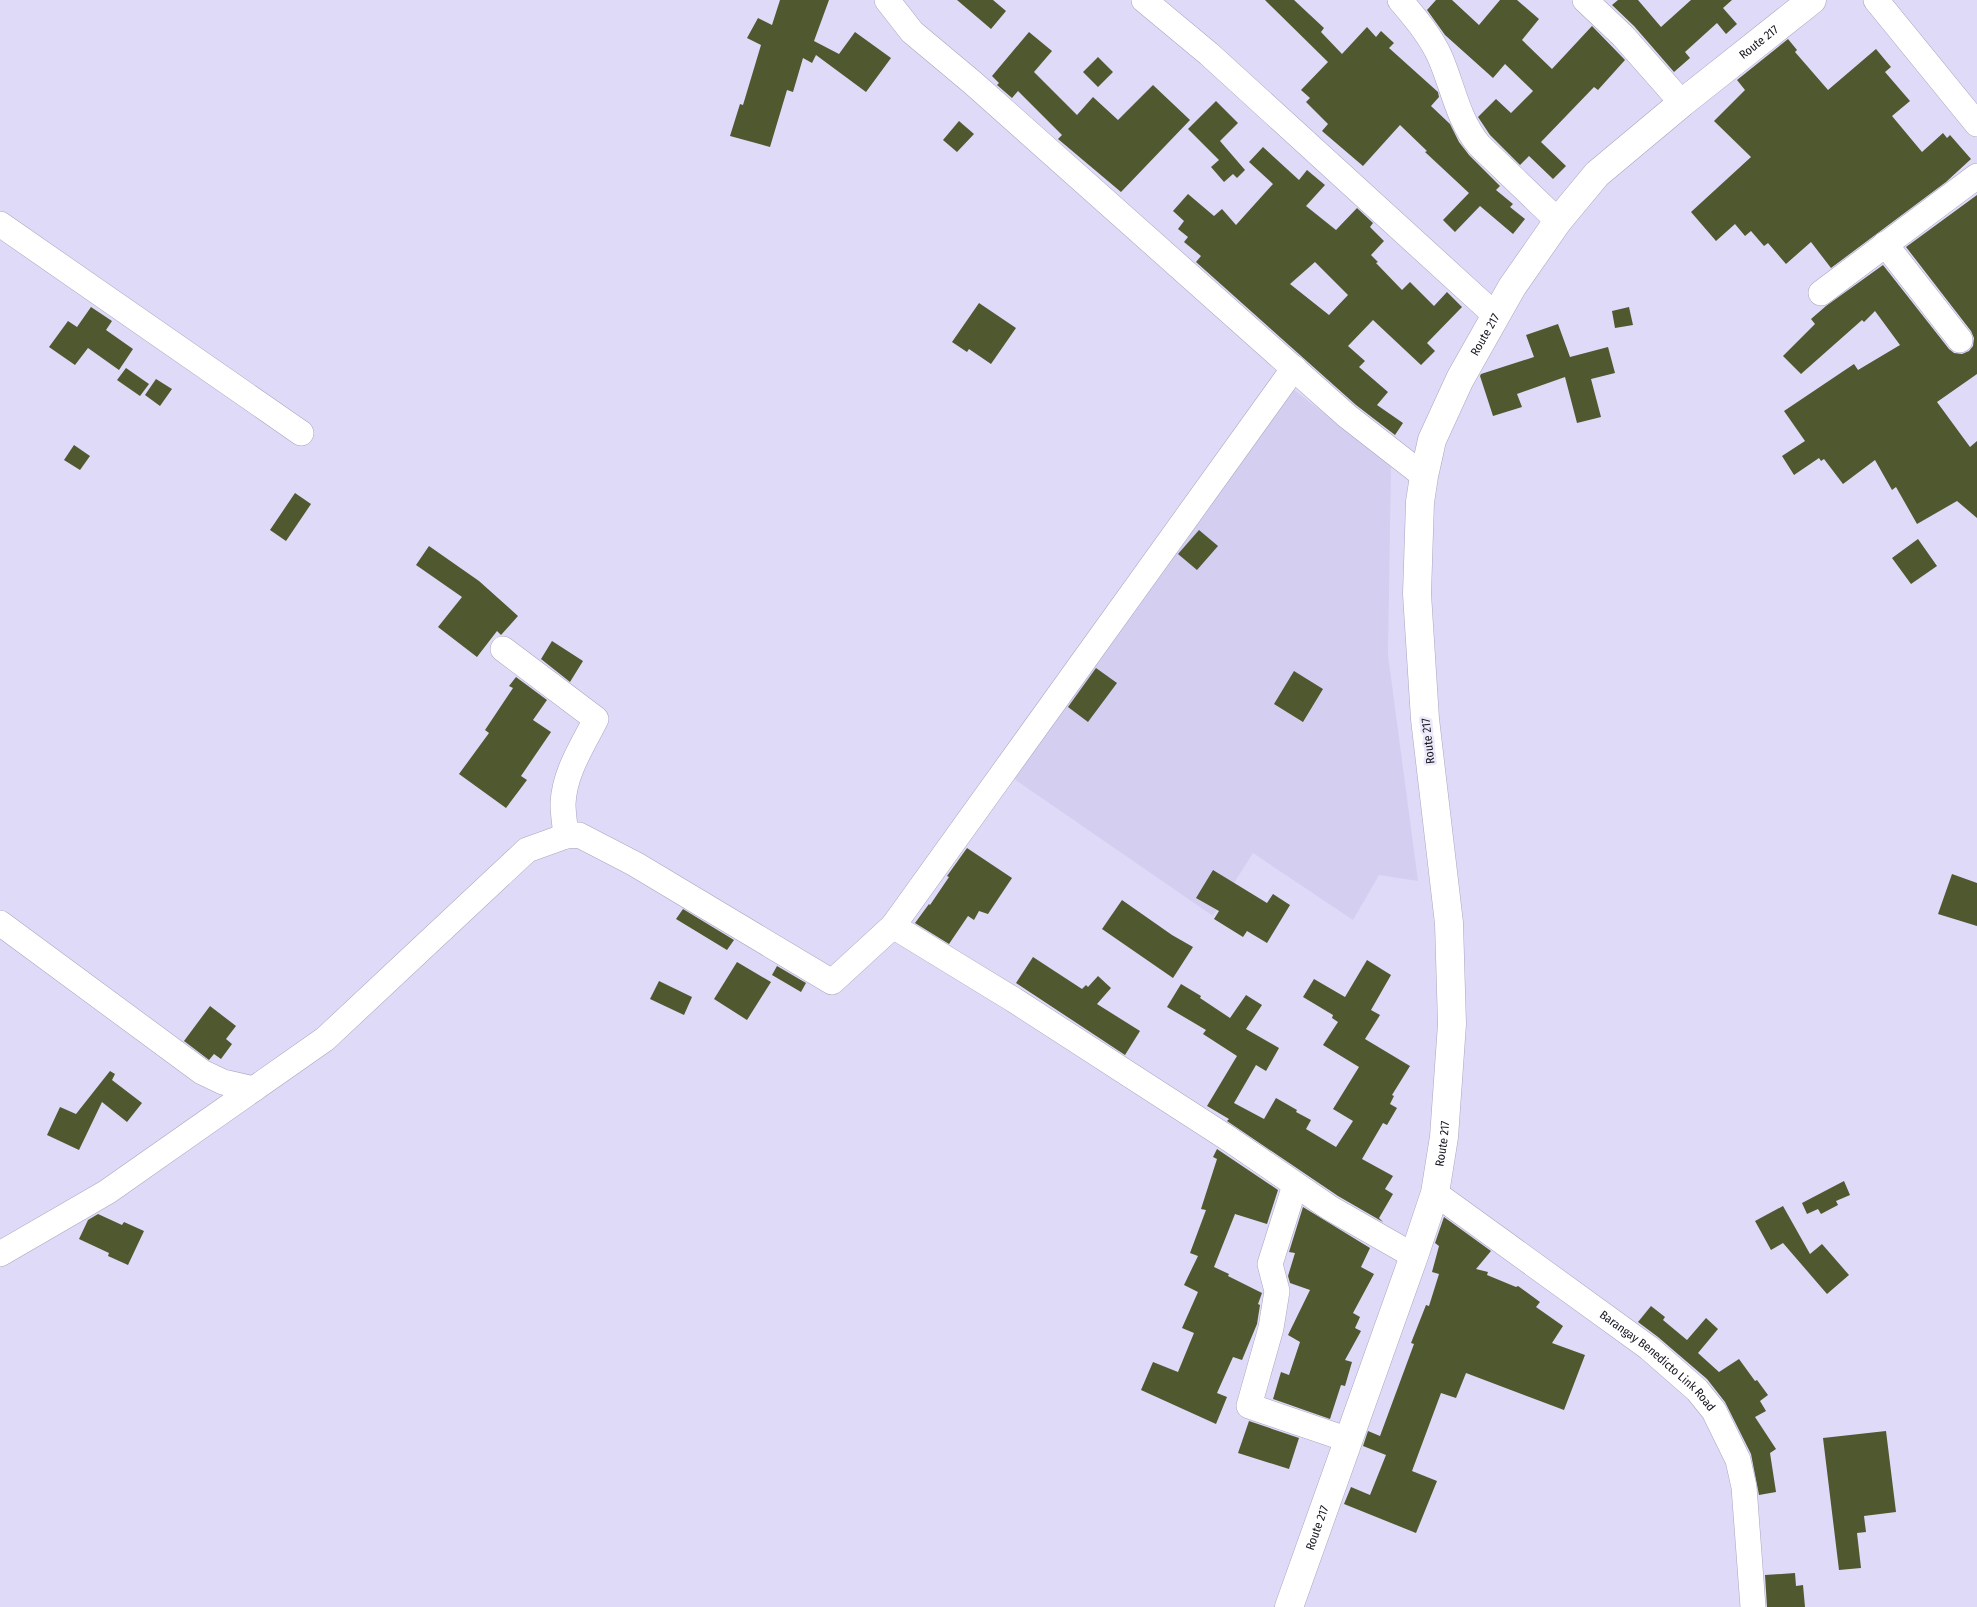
<svg xmlns="http://www.w3.org/2000/svg" width="1977" height="1607" viewBox="0 0 1977 1607" font-family="'Fira Sans Condensed',sans-serif">
<style>
.built{fill:#d4cef1}
.building{fill:#505830;fill-rule:evenodd}
.lines{fill:none;stroke-linecap:round;stroke-linejoin:round}
.minor-casing{stroke:#a9a5c0;stroke-width:26}
.major-casing{stroke:#a9a5c0;stroke-width:29}
.minor{stroke:#fff;stroke-width:25}
.major{stroke:#fff;stroke-width:28}
.labels{text-anchor:middle;dominant-baseline:central;stroke-width:5;stroke-linejoin:round;paint-order:stroke}
.street-label{font-size:12px;fill:#15131d;stroke:#ece9fa}
</style>
<rect width="100%" height="100%" fill="#dfdaf7"/>
<path class="built" d="M 1293,389 L 1391,465 L 1388,655 L 1418,881 L 1379,875 L 1353,920 L 1253,853 L 1213,916 L 1010,776 Z"/>
<path class="building" d="M 780,0 L 829,0 L 814,41 L 839,54 L 855,32 L 891,58 L 866,92 L 816,55 L 812,63 L 803,58 L 793,92 L 787,90 L 770,147 L 730,136 L 740,104 L 743,105 L 761,45 L 747,38 L 758,18 L 772,25 Z
M 957,0 L 993,0 L 1006,11 L 991,29 Z
M 1265,0 L 1294,0 L 1324,28 L 1321,32 L 1342,54 L 1367,27 L 1376,37 L 1381,31 L 1394,43 L 1389,48 L 1438,92 L 1439,97 L 1431,106 L 1450,124 L 1459,142 L 1469,155 L 1500,186 L 1496,190 L 1513,204 L 1510,207 L 1525,219 L 1513,234 L 1480,206 L 1455,232 L 1443,220 L 1469,193 L 1425,152 L 1427,151 L 1400,125 L 1363,166 L 1322,131 L 1328,124 L 1306,102 L 1310,98 L 1301,90 L 1328,62 Z
M 1436,0 L 1452,0 L 1479,25 L 1500,0 L 1517,0 L 1539,19 L 1522,40 L 1552,69 L 1592,26 L 1625,60 L 1598,90 L 1594,87 L 1541,142 L 1566,166 L 1553,179 L 1529,156 L 1520,165 L 1490,135 L 1478,117 L 1496,99 L 1511,113 L 1533,91 L 1505,64 L 1493,78 L 1445,35 L 1427,10 Z
M 1618,0 L 1638,0 L 1661,27 L 1691,0 L 1732,0 L 1723,8 L 1737,24 L 1726,34 L 1717,23 L 1685,52 L 1690,58 L 1674,72 L 1634,26 L 1612,5 Z
M 1029,32 L 1052,51 L 1034,72 L 1077,115 L 1093,97 L 1118,120 L 1153,85 L 1190,120 L 1121,192 L 1058,139 L 1062,135 L 1018,91 L 1012,98 L 997,85 L 999,83 L 992,76 Z
M 1788,39 L 1797,50 L 1795,52 L 1828,90 L 1876,49 L 1891,67 L 1885,72 L 1910,101 L 1892,116 L 1922,152 L 1943,133 L 1947,138 L 1950,135 L 1971,159 L 1946,182 L 1831,268 L 1811,242 L 1786,264 L 1768,243 L 1764,246 L 1751,231 L 1745,236 L 1735,224 L 1716,241 L 1691,212 L 1751,157 L 1714,121 L 1745,90 L 1737,80 Z
M 1098,57 L 1113,72 L 1098,87 L 1083,72 Z
M 1216,101 L 1238,123 L 1220,141 L 1245,170 L 1237,178 L 1233,174 L 1224,182 L 1211,167 L 1219,160 L 1188,129 Z
M 959,121 L 974,134 L 957,152 L 943,140 Z
M 1263,147 L 1299,180 L 1307,170 L 1325,185 L 1306,206 L 1336,230 L 1357,208 L 1373,223 L 1370,227 L 1384,241 L 1371,255 L 1378,262 L 1376,263 L 1402,290 L 1410,282 L 1434,306 L 1447,292 L 1462,307 L 1427,343 L 1435,351 L 1421,365 L 1373,320 L 1348,346 L 1365,361 L 1359,367 L 1388,392 L 1377,405 L 1403,423 L 1395,435 L 1356,405 L 1196,262 L 1201,256 L 1184,242 L 1188,237 L 1178,229 L 1184,221 L 1173,211 L 1188,194 L 1214,216 L 1222,209 L 1236,225 L 1273,184 L 1249,162 ZM 1315,262 L 1348,295 L 1329,315 L 1290,284 Z
M 1977,195 L 1977,374 L 1937,402 L 1970,447 L 1977,441 L 1977,518 L 1957,501 L 1917,524 L 1896,487 L 1892,490 L 1875,460 L 1843,484 L 1824,459 L 1821,461 L 1819,458 L 1794,475 L 1782,456 L 1805,441 L 1784,411 L 1854,364 L 1858,370 L 1900,345 L 1875,311 L 1864,322 L 1862,320 L 1801,374 L 1783,356 L 1815,324 L 1811,319 L 1826,306 L 1883,265 L 1949,349 L 1954,353 L 1962,354 L 1969,351 L 1973,346 L 1974,338 L 1971,331 L 1906,247 Z
M 979,303 L 1016,328 L 991,364 L 969,349 L 967,352 L 952,342 Z
M 91,307 L 112,321 L 106,330 L 133,349 L 119,370 L 88,348 L 75,365 L 49,347 L 68,321 L 77,327 Z
M 1629,307 L 1633,325 L 1615,328 L 1612,311 Z
M 1558,324 L 1570,357 L 1608,347 L 1615,373 L 1591,379 L 1601,417 L 1577,423 L 1565,377 L 1517,394 L 1522,407 L 1493,416 L 1480,376 L 1481,374 L 1534,357 L 1526,335 Z
M 126,368 L 149,384 L 140,396 L 117,380 Z
M 156,379 L 172,389 L 160,406 L 145,395 Z
M 74,445 L 90,456 L 80,470 L 64,460 Z
M 295,493 L 311,504 L 286,541 L 270,530 Z
M 1199,530 L 1218,546 L 1197,570 L 1178,554 Z
M 1918,539 L 1937,566 L 1911,584 L 1892,558 Z
M 429,546 L 479,581 L 518,616 L 501,635 L 497,631 L 477,657 L 438,627 L 462,597 L 416,565 Z
M 552,641 L 583,661 L 570,682 L 541,659 Z
M 1096,668 L 1117,683 L 1088,722 L 1068,707 Z
M 1294,671 L 1323,689 L 1303,722 L 1274,704 Z
M 516,677 L 547,700 L 533,720 L 551,732 L 521,776 L 527,780 L 506,808 L 459,774 L 489,733 L 485,730 L 513,688 L 509,686 Z
M 967,848 L 1012,878 L 988,914 L 979,911 L 974,920 L 968,916 L 949,944 L 915,923 L 929,904 L 930,905 L 949,877 L 947,876 Z
M 1213,870 L 1267,903 L 1273,894 L 1290,905 L 1267,943 L 1247,931 L 1243,937 L 1214,919 L 1219,911 L 1196,898 Z
M 1952,874 L 1977,883 L 1977,926 L 1938,914 Z
M 1122,900 L 1172,935 L 1193,947 L 1173,978 L 1102,929 Z
M 683,909 L 734,940 L 727,950 L 676,919 Z
M 1033,957 L 1082,989 L 1086,985 L 1088,987 L 1098,976 L 1111,988 L 1097,1004 L 1140,1031 L 1125,1055 L 1016,983 Z
M 1367,960 L 1391,975 L 1371,1010 L 1380,1015 L 1365,1039 L 1410,1066 L 1392,1095 L 1394,1096 L 1390,1104 L 1397,1108 L 1387,1125 L 1383,1123 L 1362,1159 L 1393,1176 L 1385,1189 L 1393,1194 L 1379,1218 L 1383,1222 L 1338,1196 L 1227,1121 L 1229,1119 L 1207,1106 L 1237,1056 L 1203,1034 L 1206,1030 L 1167,1007 L 1181,984 L 1201,996 L 1200,998 L 1230,1018 L 1246,995 L 1262,1005 L 1246,1029 L 1279,1048 L 1266,1071 L 1256,1065 L 1234,1103 L 1264,1119 L 1276,1098 L 1297,1110 L 1296,1112 L 1311,1120 L 1306,1129 L 1336,1147 L 1353,1121 L 1333,1109 L 1359,1067 L 1323,1045 L 1338,1022 L 1332,1018 L 1333,1015 L 1303,997 L 1314,979 L 1345,997 Z
M 737,962 L 771,982 L 747,1020 L 714,999 Z
M 777,966 L 806,983 L 801,992 L 772,975 Z
M 659,981 L 692,997 L 684,1015 L 650,999 Z
M 210,1006 L 236,1026 L 226,1039 L 232,1044 L 221,1059 L 214,1054 L 209,1060 L 184,1041 Z
M 110,1071 L 115,1074 L 112,1080 L 142,1103 L 127,1122 L 102,1102 L 79,1150 L 47,1135 L 60,1107 L 76,1114 Z
M 1217,1149 L 1278,1190 L 1267,1224 L 1235,1214 L 1214,1267 L 1229,1274 L 1228,1276 L 1262,1293 L 1258,1304 L 1260,1305 L 1257,1324 L 1242,1360 L 1233,1357 L 1217,1393 L 1227,1397 L 1216,1424 L 1141,1390 L 1153,1362 L 1178,1372 L 1194,1333 L 1182,1328 L 1198,1292 L 1184,1285 L 1198,1256 L 1190,1253 L 1206,1210 L 1201,1209 L 1217,1159 L 1213,1157 Z
M 1844,1181 L 1850,1195 L 1836,1201 L 1838,1205 L 1821,1214 L 1818,1209 L 1807,1214 L 1802,1203 Z
M 1783,1206 L 1810,1254 L 1822,1244 L 1849,1275 L 1827,1294 L 1783,1243 L 1771,1250 L 1755,1221 Z
M 1303,1207 L 1370,1248 L 1361,1267 L 1374,1274 L 1353,1313 L 1360,1317 L 1355,1328 L 1361,1331 L 1345,1360 L 1352,1362 L 1345,1386 L 1341,1385 L 1330,1419 L 1273,1399 L 1281,1372 L 1289,1375 L 1300,1342 L 1288,1335 L 1310,1290 L 1290,1283 L 1288,1276 L 1295,1253 L 1289,1252 Z
M 98,1214 L 122,1225 L 124,1222 L 144,1231 L 128,1265 L 108,1256 L 109,1253 L 79,1239 L 88,1220 Z
M 1444,1217 L 1491,1251 L 1476,1269 L 1488,1272 L 1487,1275 L 1516,1287 L 1518,1286 L 1540,1302 L 1536,1307 L 1563,1326 L 1552,1343 L 1585,1355 L 1564,1410 L 1466,1373 L 1456,1398 L 1441,1393 L 1412,1471 L 1437,1481 L 1416,1533 L 1344,1504 L 1351,1487 L 1370,1495 L 1386,1455 L 1363,1446 L 1368,1431 L 1380,1436 L 1414,1344 L 1411,1343 L 1426,1305 L 1429,1306 L 1439,1274 L 1432,1272 L 1439,1246 L 1435,1243 Z
M 1651,1306 L 1665,1317 L 1663,1320 L 1687,1340 L 1706,1318 L 1718,1329 L 1698,1353 L 1719,1372 L 1739,1359 L 1755,1381 L 1757,1380 L 1768,1395 L 1760,1401 L 1766,1411 L 1755,1417 L 1776,1449 L 1770,1453 L 1776,1492 L 1759,1495 L 1751,1454 L 1725,1402 L 1707,1379 L 1658,1337 L 1638,1322 Z
M 1249,1421 L 1299,1438 L 1289,1469 L 1238,1453 Z
M 1886,1431 L 1896,1512 L 1864,1516 L 1866,1532 L 1857,1533 L 1861,1568 L 1839,1570 L 1823,1438 Z
M 1795,1573 L 1796,1586 L 1803,1585 L 1805,1607 L 1767,1607 L 1765,1575 Z"/>
<g class="lines">
<g class="minor-casing">
<g id="minor">
<path d="M 887,0 L 912,32 L 973,83 L 1347,416 L 1424,476"/>
<path d="M 1144,0 L 1209,54 L 1495,315"/>
<path d="M 1400,0 C 1415,18 1430,35 1440,57 C 1453,87 1458,120 1479,145 L 1558,221"/>
<path d="M 1585,0 L 1623,36 L 1682,103"/>
<path d="M 1876,0 L 1977,124"/>
<path d="M 0,224 L 301,433"/>
<path d="M 1885,244 L 1960,340"/>
<path d="M 1821,293 L 1977,176"/>
<path d="M 503,649 L 596,719 C 583,745 564,773 563,804 C 563,814 565,825 566,836"/>
<path d="M 0,923 L 202,1072 L 223,1082 L 254,1089"/>
<path d="M 893,926 L 1014,1000 L 1229,1139 L 1330,1208 L 1414,1256"/>
<path d="M 1295,1185 L 1270,1264 L 1277,1291 L 1271,1328 L 1249,1406 L 1349,1440"/>
<path id="s1" d="M 1435,1193 L 1649,1348 L 1697,1390 L 1714,1411 L 1738,1460 L 1744,1487 L 1753,1607"/>
<path d="M 0,1254 L 107,1192 L 325,1039 L 527,850 L 566,836 L 579,835 L 635,864 L 832,982 L 893,926 L 1294,368"/>
</g>
</g>
<g class="major-casing">
<g id="major">
<path id="s2" d="M 1289,1607 L 1414,1256 L 1435,1193 L 1444,1137 L 1452,1024 L 1449,923 L 1425,719 L 1417,594 L 1420,502 L 1424,476 L 1432,440 L 1460,379 L 1512,287 L 1558,221 L 1597,174 L 1682,103 L 1812,0"/>
</g>
</g>
<use href="#minor" class="minor"/>
<use href="#major" class="major"/>
</g>
<g class="labels">
<g class="street-label">
<text stroke="none"><textPath href="#s2" startOffset="1719">Route 217</textPath></text>
<text stroke="none"><textPath href="#s2" startOffset="1314">Route 217</textPath></text>
<text transform="translate(1428 741) rotate(-96)">Route 217</text>
<text stroke="none"><textPath href="#s2" startOffset="489">Route 217</textPath></text>
<text stroke="none"><textPath href="#s1" startOffset="279">Barangay Benedicto Link Road</textPath></text>
<text stroke="none"><textPath href="#s2" startOffset="84">Route 217</textPath></text>
</g>
</g>
</svg>
